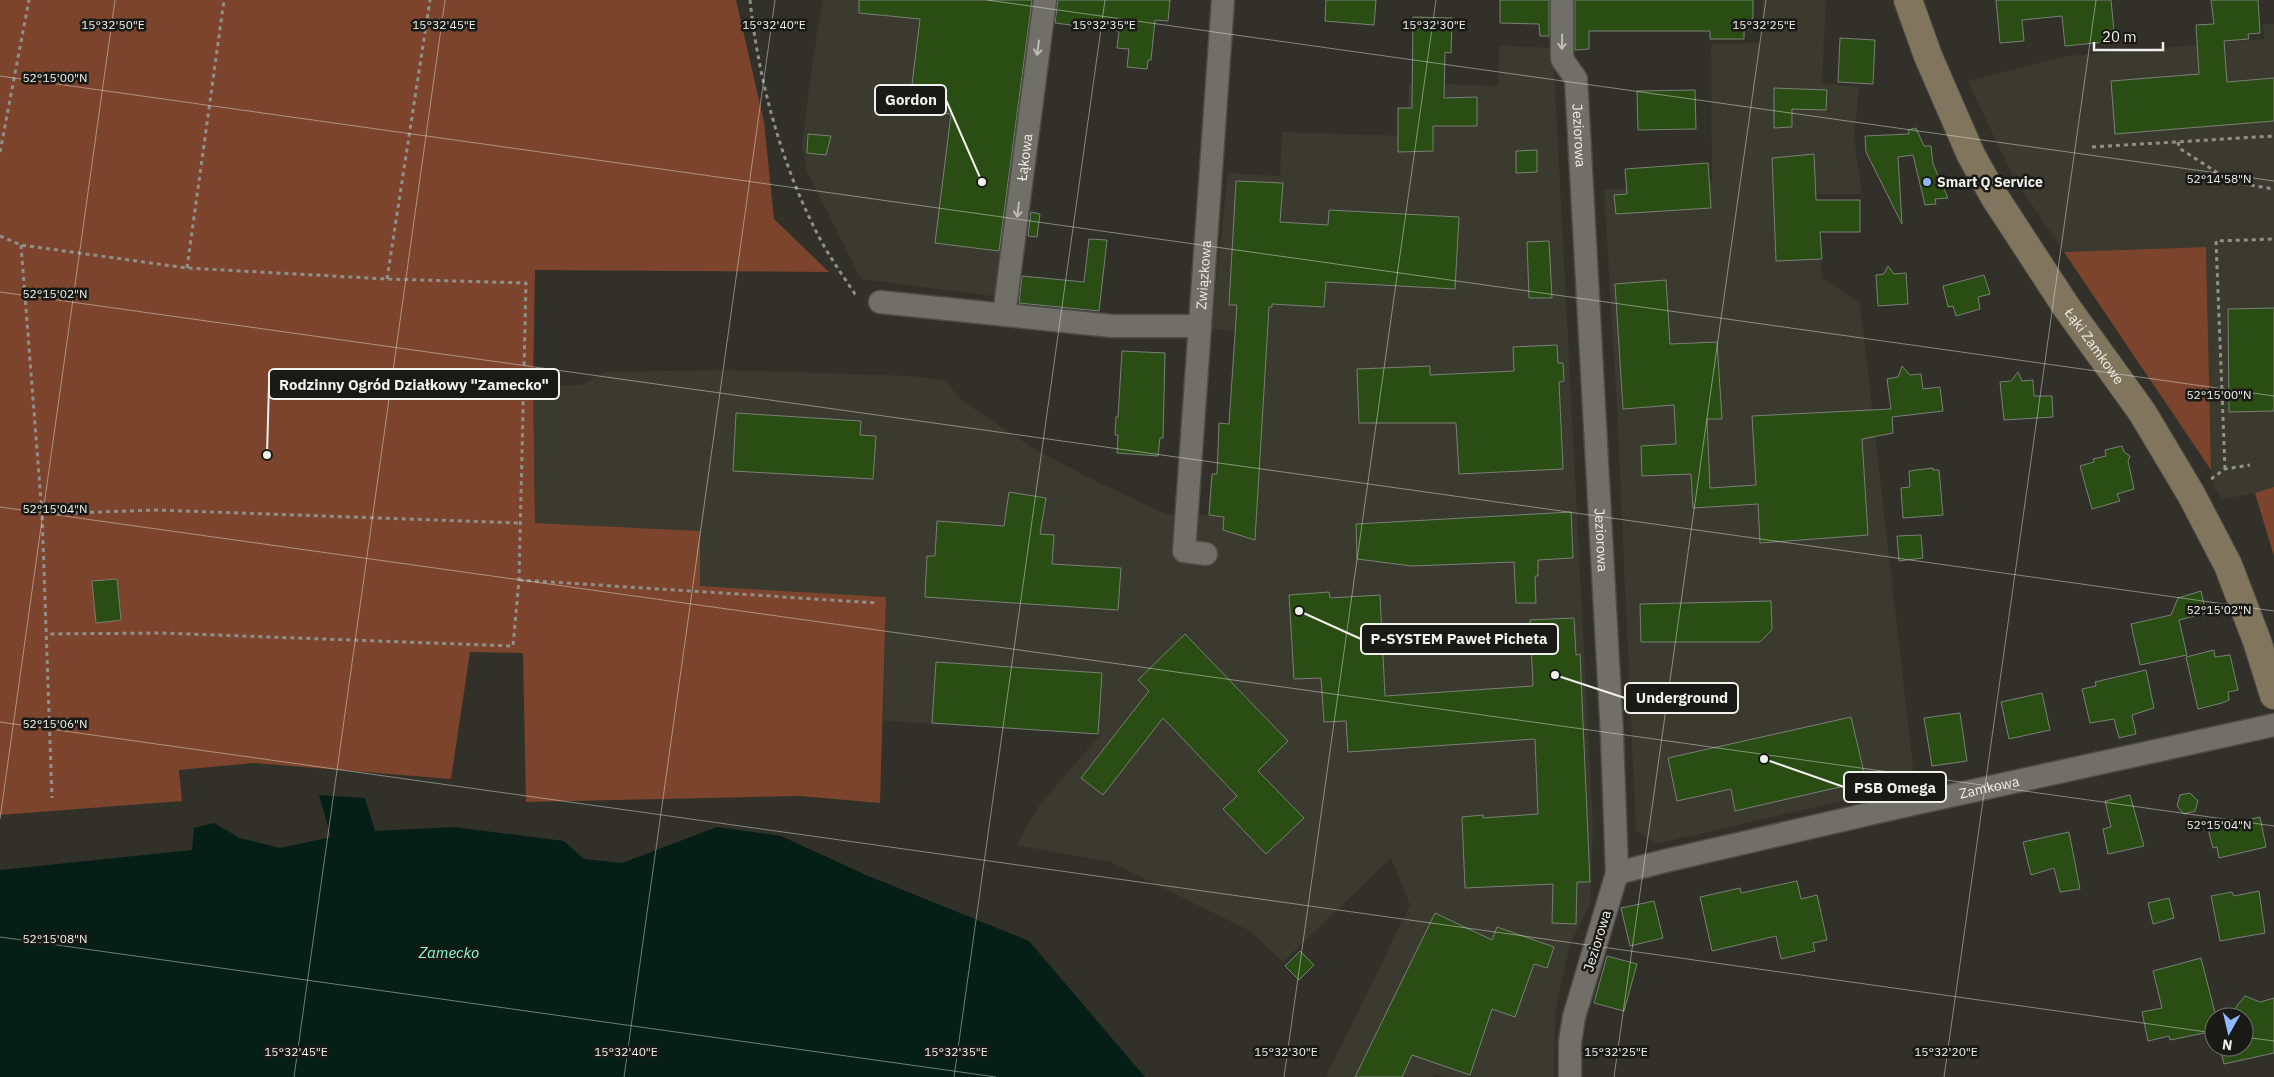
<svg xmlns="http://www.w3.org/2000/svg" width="2274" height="1077" viewBox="0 0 2274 1077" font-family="'IBM Plex Sans',sans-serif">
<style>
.built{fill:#3b3a2e}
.green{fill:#7c442c}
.water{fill:#051f16}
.building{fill:#2a4d14;stroke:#7a7e78}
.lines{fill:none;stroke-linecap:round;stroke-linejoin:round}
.street-casing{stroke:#4d4d47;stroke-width:25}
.secondary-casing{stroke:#4d4d47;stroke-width:30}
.path{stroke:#90908b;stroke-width:3;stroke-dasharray:4 4;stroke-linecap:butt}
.street{stroke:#707068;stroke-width:22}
.secondary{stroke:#82755d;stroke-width:28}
.oneway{stroke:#bdbdb7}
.ticks{fill:none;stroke:#f0f0ec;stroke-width:1;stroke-opacity:0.45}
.poi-dot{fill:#8eb9fd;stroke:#191916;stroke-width:2}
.labels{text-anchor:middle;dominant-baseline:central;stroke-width:5;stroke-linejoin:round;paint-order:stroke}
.street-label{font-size:14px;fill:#f0f0ec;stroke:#191916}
.poi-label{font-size:14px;font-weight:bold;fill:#f0f0ec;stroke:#191916;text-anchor:start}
.water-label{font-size:15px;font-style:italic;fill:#88fccf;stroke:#191916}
.ticks-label{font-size:12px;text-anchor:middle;fill:#f0f0ec;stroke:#191916;stroke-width:5;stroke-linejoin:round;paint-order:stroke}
.leader{fill:none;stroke:#f0f0ec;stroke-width:2}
.callout-dot{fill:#f0f0ec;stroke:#191916;stroke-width:2}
.callout{fill:#191916;stroke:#f0f0ec;stroke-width:2}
.callout-label{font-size:15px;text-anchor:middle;font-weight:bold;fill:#f0f0ec}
</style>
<rect width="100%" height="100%" fill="#31312a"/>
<path class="built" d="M 823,0 L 1036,0 L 999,297 L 861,279 L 807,172 L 802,144 L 813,59 Z
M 1762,0 L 1826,0 L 1822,84 L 1859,87 L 1854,139 L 1862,194 L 1816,194 L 1822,278 L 1860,303 L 1915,784 L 1656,844 L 1636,830 L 1617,409 L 1604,190 L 1712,182 L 1711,44 L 1761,43 Z
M 2263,24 L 2274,24 L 2274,556 L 2255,493 L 2223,499 L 2214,487 L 2211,470 L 2206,247 L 2064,252 L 2013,177 L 1968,81 L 2067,56 L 2264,39 Z
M 1499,45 L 1553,48 L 1593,827 L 1590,904 L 1569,946 L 1555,1014 L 1554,1077 L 1445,1077 L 1435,1074 L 1433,1077 L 1326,1077 L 1410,905 L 1391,858 L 1283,962 L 1250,931 L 1111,862 L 1016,845 L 1038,807 L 1101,734 L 883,721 L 886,597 L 699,586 L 700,531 L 535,523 L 533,387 L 581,385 L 605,372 L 728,370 L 912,376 L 946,381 L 961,400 L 1039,452 L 1100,483 L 1166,514 L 1209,515 L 1212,474 L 1217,474 L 1229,424 L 1235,331 L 1211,329 L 1228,173 L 1280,176 L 1282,132 L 1407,136 L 1409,83 L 1498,86 Z"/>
<path class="green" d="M 0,0 L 736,0 L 764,122 L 774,219 L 829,272 L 535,270 L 533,387 L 535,523 L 700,531 L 700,586 L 886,597 L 880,803 L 800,796 L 526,802 L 523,653 L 470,652 L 451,779 L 253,763 L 179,770 L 182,801 L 0,815 Z
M 2206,247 L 2211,470 L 2064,252 Z
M 2274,487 L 2274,556 L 2255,493 Z"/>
<path class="water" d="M 319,795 L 365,798 L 375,831 L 454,827 L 564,841 L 584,859 L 622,863 L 717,827 L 781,836 L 866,875 L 1029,941 L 1145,1077 L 0,1077 L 0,870 L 192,850 L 194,828 L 214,823 L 240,838 L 280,848 L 331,837 Z"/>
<path class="building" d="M 859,0 L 1032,0 L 999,251 L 935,243 L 951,114 L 909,109 L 920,19 L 859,13 Z
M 1058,0 L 1170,0 L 1168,21 L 1155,20 L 1151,60 L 1148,60 L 1147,69 L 1127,67 L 1129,49 L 1117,48 L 1119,31 L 1055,23 Z
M 1326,0 L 1376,0 L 1374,25 L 1325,21 Z
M 1500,0 L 1549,0 L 1549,36 L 1540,36 L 1539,24 L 1500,23 Z
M 1575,0 L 1753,0 L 1753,19 L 1744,20 L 1744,39 L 1710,39 L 1710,31 L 1589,31 L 1589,49 L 1575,50 Z
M 1996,0 L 2111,0 L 2115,41 L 2065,46 L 2062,16 L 2022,20 L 2024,41 L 2000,43 Z
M 2211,0 L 2258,0 L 2260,33 L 2248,34 L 2249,39 L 2224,41 L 2227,82 L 2274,78 L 2274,121 L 2115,134 L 2111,81 L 2199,74 L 2196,25 L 2214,24 Z
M 1413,17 L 1452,18 L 1451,53 L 1445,52 L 1444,98 L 1477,97 L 1477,126 L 1433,126 L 1433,151 L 1398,152 L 1398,108 L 1412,108 Z
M 1840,38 L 1875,40 L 1873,84 L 1838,82 Z
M 1774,88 L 1827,90 L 1826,110 L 1792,109 L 1792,127 L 1774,128 Z
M 1695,90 L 1696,129 L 1638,130 L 1637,91 Z
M 1916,128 L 1924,146 L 1931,146 L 1933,164 L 1948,198 L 1935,199 L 1936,204 L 1925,205 L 1913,155 L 1898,157 L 1902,224 L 1866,152 L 1865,136 L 1909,134 L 1908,130 Z
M 808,134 L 831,136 L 826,155 L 807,153 Z
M 1537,150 L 1537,172 L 1516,173 L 1516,151 Z
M 1814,154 L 1816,200 L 1860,200 L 1860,232 L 1820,232 L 1822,259 L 1776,261 L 1772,158 Z
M 1708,163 L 1711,208 L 1616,214 L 1614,195 L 1627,194 L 1625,169 Z
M 1236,181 L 1283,183 L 1280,222 L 1328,225 L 1329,210 L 1459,217 L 1455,289 L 1326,282 L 1324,307 L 1272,304 L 1272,307 L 1269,307 L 1255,540 L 1223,530 L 1224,517 L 1209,515 L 1212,474 L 1217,474 L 1219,423 L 1229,424 L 1237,305 L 1229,305 Z
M 1031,212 L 1040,214 L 1037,237 L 1028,236 Z
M 1089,239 L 1107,240 L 1099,311 L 1019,303 L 1022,276 L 1084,282 Z
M 1549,241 L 1552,298 L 1529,298 L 1527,242 Z
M 1888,266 L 1894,274 L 1906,273 L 1908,304 L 1878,306 L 1876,275 L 1884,274 Z
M 1984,275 L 1990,294 L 1978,297 L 1980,309 L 1956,316 L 1953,306 L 1948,307 L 1943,286 Z
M 1666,280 L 1670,344 L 1717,342 L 1722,419 L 1707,419 L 1710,488 L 1756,485 L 1752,416 L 1891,409 L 1887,379 L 1898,377 L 1902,366 L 1910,375 L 1921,374 L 1923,389 L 1940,387 L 1943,411 L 1892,417 L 1893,433 L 1862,439 L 1868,535 L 1760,543 L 1758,504 L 1693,508 L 1691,474 L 1642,476 L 1641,446 L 1676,444 L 1674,405 L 1623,409 L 1615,284 Z
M 2274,308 L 2274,411 L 2229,412 L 2228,309 Z
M 1557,345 L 1558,363 L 1563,363 L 1564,381 L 1559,382 L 1563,469 L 1459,474 L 1456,423 L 1359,423 L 1357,369 L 1430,366 L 1430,375 L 1514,371 L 1513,347 Z
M 1122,351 L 1165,353 L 1163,438 L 1160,438 L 1158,456 L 1117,453 L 1118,435 L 1115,435 L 1116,417 L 1118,417 Z
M 2018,372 L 2022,381 L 2033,380 L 2034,396 L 2052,396 L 2053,417 L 2004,420 L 2000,382 L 2011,381 Z
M 736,413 L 861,421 L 860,435 L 876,436 L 873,479 L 733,471 Z
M 2122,446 L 2124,452 L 2130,456 L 2128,461 L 2134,489 L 2117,494 L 2120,501 L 2092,509 L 2080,466 L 2094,462 L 2093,459 L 2106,456 L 2105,450 Z
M 1933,468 L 1933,470 L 1939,470 L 1943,515 L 1903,518 L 1901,488 L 1910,487 L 1909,471 Z
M 1009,492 L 1046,498 L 1040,534 L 1054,535 L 1052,564 L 1121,568 L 1118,610 L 925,597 L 927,556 L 935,556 L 937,521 L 1004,526 Z
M 1571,512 L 1573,558 L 1538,560 L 1538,576 L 1535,576 L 1536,603 L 1516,603 L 1514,562 L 1412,566 L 1357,559 L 1356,524 Z
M 1921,535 L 1923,558 L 1899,561 L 1897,536 Z
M 117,579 L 121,620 L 96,623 L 92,581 Z
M 2201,591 L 2206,613 L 2179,620 L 2187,655 L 2140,665 L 2131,624 L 2171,615 L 2178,598 Z
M 1329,592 L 1330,598 L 1380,595 L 1385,696 L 1533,686 L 1530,620 L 1574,618 L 1576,655 L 1580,654 L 1590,882 L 1577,882 L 1576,924 L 1552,923 L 1553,884 L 1465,888 L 1462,817 L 1483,815 L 1483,818 L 1538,814 L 1535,739 L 1348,752 L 1346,721 L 1324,722 L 1321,678 L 1294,679 L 1289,595 Z
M 1771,601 L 1772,630 L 1760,642 L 1641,642 L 1640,604 Z
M 1185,634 L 1288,741 L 1258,771 L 1304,818 L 1266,854 L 1223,809 L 1237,796 L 1163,718 L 1103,795 L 1081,778 L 1149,691 L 1138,680 Z
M 2214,650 L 2215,657 L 2230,655 L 2238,690 L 2228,692 L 2229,700 L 2222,703 L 2198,709 L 2186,657 Z
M 936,662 L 1102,673 L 1098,734 L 932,723 Z
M 2146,670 L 2154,708 L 2132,715 L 2136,734 L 2119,738 L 2114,719 L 2090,723 L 2082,689 L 2096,686 L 2095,682 Z
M 2042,693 L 2050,730 L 2009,739 L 2001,702 Z
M 1960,713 L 1967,761 L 1932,766 L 1924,718 Z
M 1851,717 L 1866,781 L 1735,811 L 1731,789 L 1677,801 L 1668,758 Z
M 2190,793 L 2198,801 L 2195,811 L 2184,814 L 2177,806 L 2180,795 Z
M 2130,795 L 2144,846 L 2108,854 L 2103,829 L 2111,827 L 2105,801 Z
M 2260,817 L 2266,847 L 2219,858 L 2217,847 L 2213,848 L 2208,829 Z
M 2069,832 L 2080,889 L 2060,892 L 2054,868 L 2031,875 L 2023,842 Z
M 1797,881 L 1801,899 L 1817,895 L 1827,940 L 1813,943 L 1815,951 L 1781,959 L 1776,936 L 1712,951 L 1700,897 L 1740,888 L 1741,893 Z
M 2259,891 L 2265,933 L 2220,941 L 2211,896 L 2232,892 L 2234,896 Z
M 2169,898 L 2174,918 L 2153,924 L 2148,903 Z
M 1654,901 L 1663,938 L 1630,946 L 1621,908 Z
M 1435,913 L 1492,940 L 1497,927 L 1554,947 L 1547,968 L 1534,964 L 1515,1017 L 1492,1009 L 1470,1075 L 1412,1055 L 1402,1077 L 1355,1077 Z
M 1300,951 L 1314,965 L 1299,980 L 1285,966 Z
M 1607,956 L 1637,964 L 1624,1011 L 1594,1003 Z
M 2201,958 L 2216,1017 L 2214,1017 L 2214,1031 L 2170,1040 L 2169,1036 L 2148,1041 L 2142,1012 L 2162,1008 L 2153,971 Z
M 2245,996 L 2260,1002 L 2274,998 L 2274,1053 L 2224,1064 L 2220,1047 L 2244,1047 L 2244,1017 L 2228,1017 Z"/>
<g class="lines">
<g class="street-casing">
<g id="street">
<path id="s1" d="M 1562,0 L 1562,59 L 1576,79 L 1612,736 L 1617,873 L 1574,1017 L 1570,1042 L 1570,1077"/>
<path d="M 880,302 L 1112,326 L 1200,326"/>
<path id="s2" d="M 1004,315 L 1045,0"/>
<path id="s3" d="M 1206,554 L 1184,551 L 1223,0"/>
<path id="s4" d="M 1617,873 L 1669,860 L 1899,807 L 2274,725"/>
</g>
</g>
<g class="secondary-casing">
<g id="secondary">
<path id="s5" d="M 1908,0 L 1928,56 L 1971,155 L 1994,196 L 2067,308 L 2142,412 L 2191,494 L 2228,565 L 2257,641 L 2274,695"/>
</g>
</g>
<path class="path" d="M 750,0 C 758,77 780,160 815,229 C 826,252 841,273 855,294 L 859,295
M 2178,142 L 2179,148 L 2232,182 L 2274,189
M 2092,147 L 2274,136
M 0,152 L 29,0
M 0,236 L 21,245 L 187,268 L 387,279 L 526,283 L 519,580 L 513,646 L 161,633 L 48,634
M 21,245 L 42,514 L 52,798
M 187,268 L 224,0
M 387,279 L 430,0
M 2225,469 L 2216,241 L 2274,239
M 2211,479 L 2225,469 L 2250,465
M 42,514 L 156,510 L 520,523
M 519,580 L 878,603"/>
<use href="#street" class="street"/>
<use href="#secondary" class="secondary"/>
</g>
<defs><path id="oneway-shaft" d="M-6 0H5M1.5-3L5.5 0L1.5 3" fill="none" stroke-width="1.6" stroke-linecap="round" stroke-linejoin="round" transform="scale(1.25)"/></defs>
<g class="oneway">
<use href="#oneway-shaft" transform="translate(1562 42) rotate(91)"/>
<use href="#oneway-shaft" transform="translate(1038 48) rotate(97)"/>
<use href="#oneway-shaft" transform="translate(1018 210) rotate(97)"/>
</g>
<path class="ticks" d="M 987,0 L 2274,181M 0,76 L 2274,396M 0,292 L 2274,611M 0,507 L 2274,826M 0,722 L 2214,1033M 0,819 L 115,0M 0,937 L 996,1077M 2244,1037 L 2274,1041M 294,1077 L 445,0M 624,1077 L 775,0M 954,1077 L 1105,0M 1284,1077 L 1436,0M 1614,1077 L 1766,0M 1944,1077 L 2096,0"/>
<circle class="poi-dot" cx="1927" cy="182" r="5"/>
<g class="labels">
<g class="street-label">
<text stroke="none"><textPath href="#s1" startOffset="140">Jeziorowa</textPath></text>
<text stroke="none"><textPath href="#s2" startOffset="159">Łąkowa</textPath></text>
<text stroke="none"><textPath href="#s3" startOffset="299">Związkowa</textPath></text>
<text stroke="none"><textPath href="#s5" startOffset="395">Łąki Zamkowe</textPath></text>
<text stroke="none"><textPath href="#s1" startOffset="545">Jeziorowa</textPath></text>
<text stroke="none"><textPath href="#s4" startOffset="382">Zamkowa</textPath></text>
<text transform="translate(1597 941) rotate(-73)">Jeziorowa</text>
</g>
<g class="poi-label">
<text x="1937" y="182">Smart Q Service</text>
</g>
<g class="water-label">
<text x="449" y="952">Zamecko</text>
</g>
</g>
<g class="ticks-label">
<text x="113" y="29">15°32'50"E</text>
<text x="444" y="29">15°32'45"E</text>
<text x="774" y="29">15°32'40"E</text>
<text x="1104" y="29">15°32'35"E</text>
<text x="1434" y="29">15°32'30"E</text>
<text x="1764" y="29">15°32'25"E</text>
<text x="55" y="82">52°15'00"N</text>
<text x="2219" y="183">52°14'58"N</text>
<text x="55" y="298">52°15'02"N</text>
<text x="2219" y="399">52°15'00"N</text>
<text x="55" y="513">52°15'04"N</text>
<text x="2219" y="614">52°15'02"N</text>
<text x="55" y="728">52°15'06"N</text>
<text x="2219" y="829">52°15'04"N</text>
<text x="55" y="943">52°15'08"N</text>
<text x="296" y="1056">15°32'45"E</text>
<text x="626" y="1056">15°32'40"E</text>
<text x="956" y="1056">15°32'35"E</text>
<text x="1286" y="1056">15°32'30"E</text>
<text x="1616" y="1056">15°32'25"E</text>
<text x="1946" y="1056">15°32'20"E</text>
</g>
<path class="leader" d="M982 182L946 100M267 455L269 384M1299 611L1361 639M1555 675L1625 698M1764 759L1844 787"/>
<g class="callout-dot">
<circle cx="982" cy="182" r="5"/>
<circle cx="267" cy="455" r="5"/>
<circle cx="1299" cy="611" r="5"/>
<circle cx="1555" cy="675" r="5"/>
<circle cx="1764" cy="759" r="5"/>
</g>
<g class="callout">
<rect x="875" y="85" width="71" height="30" rx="5"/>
<rect x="269" y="369" width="290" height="30" rx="5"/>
<rect x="1361" y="624" width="197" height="30" rx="5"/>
<rect x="1625" y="683" width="113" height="30" rx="5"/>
<rect x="1844" y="772" width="102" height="30" rx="5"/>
</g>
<g class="callout-label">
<text x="911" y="105">Gordon</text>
<text x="414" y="390">Rodzinny Ogród Działkowy "Zamecko"</text>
<text x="1459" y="644">P-SYSTEM Paweł Picheta</text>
<text x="1682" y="703">Underground</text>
<text x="1895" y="793">PSB Omega</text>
</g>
<g transform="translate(2229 1032) rotate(188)"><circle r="24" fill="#191916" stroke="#6f6f6c"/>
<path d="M0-4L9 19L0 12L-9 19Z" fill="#8eb9fd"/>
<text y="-8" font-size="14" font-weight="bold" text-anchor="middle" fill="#f0f0ec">N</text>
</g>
<path d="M2094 42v8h69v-8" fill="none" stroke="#f0f0ec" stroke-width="2.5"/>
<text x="2102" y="42" font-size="15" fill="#f0f0ec" stroke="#191916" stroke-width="4" paint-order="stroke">20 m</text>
</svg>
